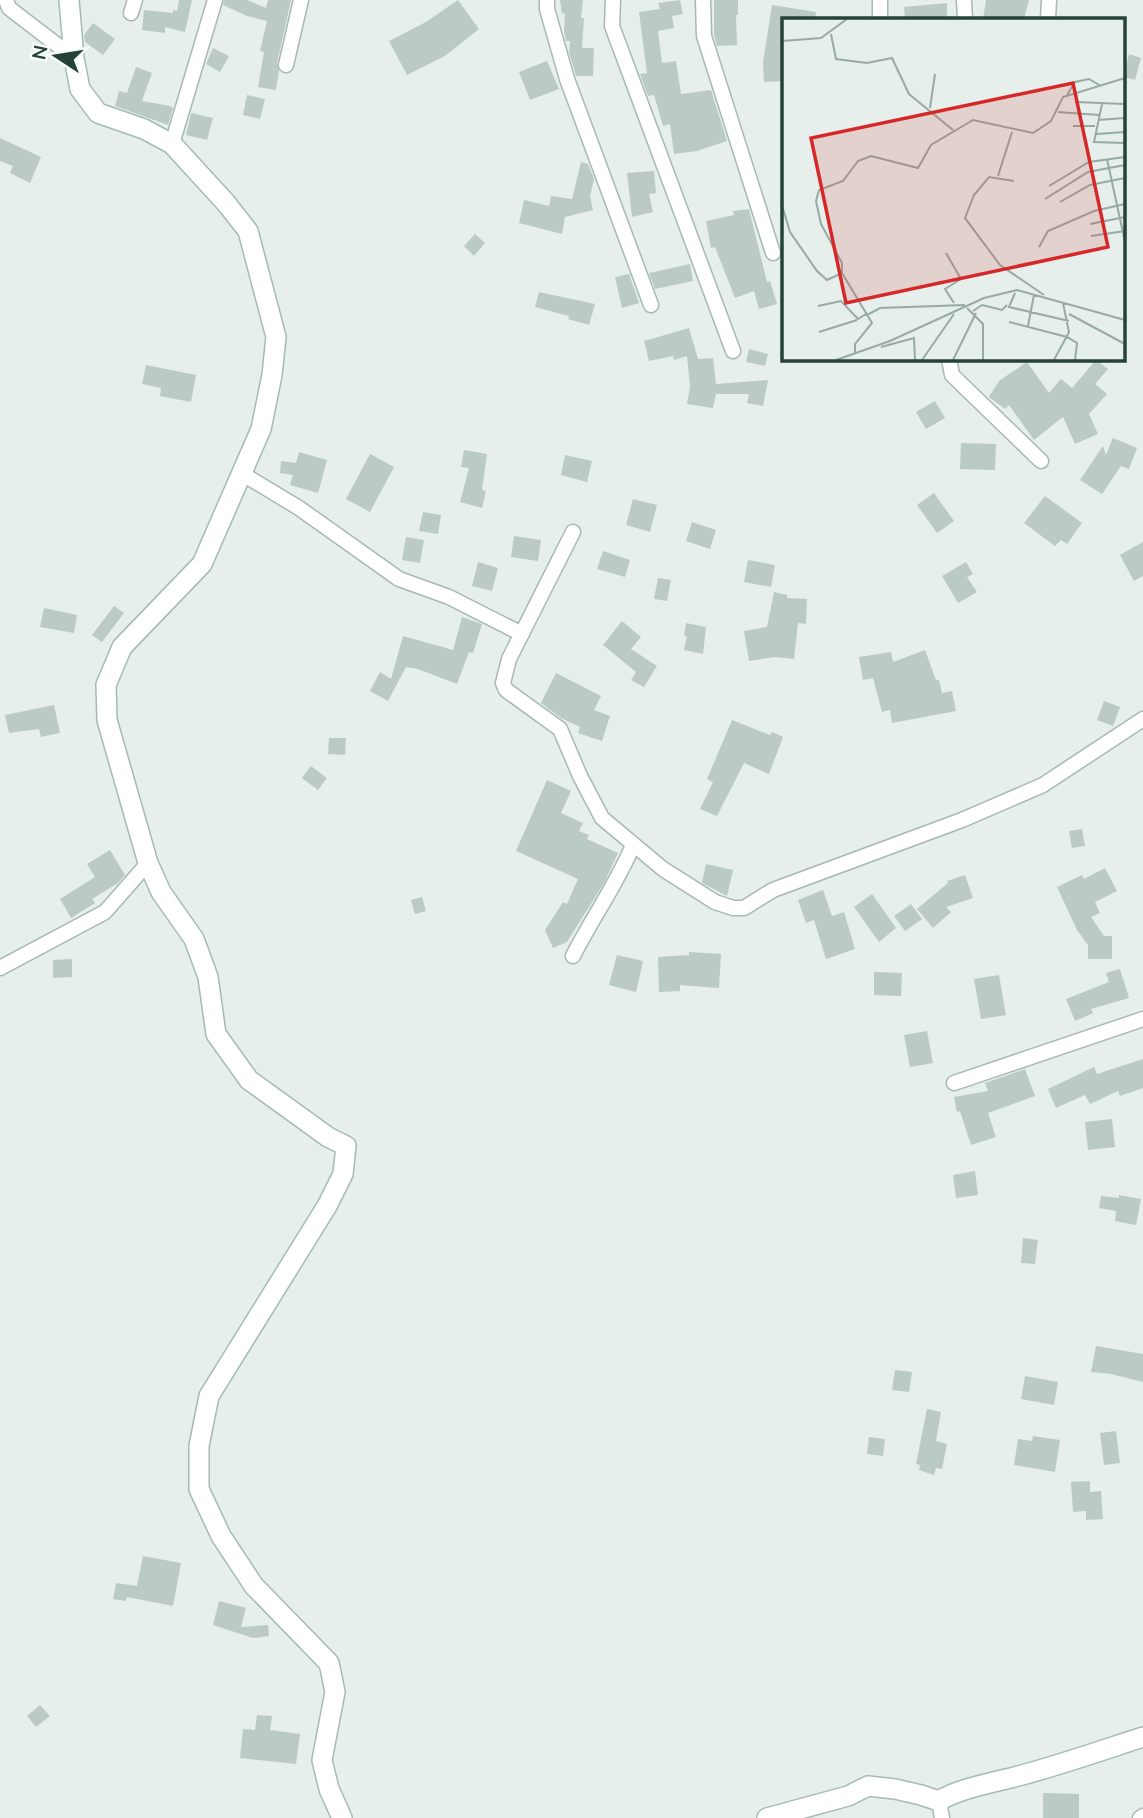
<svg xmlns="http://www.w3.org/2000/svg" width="1143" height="1818" viewBox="0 0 1143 1818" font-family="'Nunito Sans',sans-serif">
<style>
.building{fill:#bbcac4}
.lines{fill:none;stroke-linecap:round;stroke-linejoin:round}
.minor-casing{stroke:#a8b8b2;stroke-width:17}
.secondary-casing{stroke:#a4bbb3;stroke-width:22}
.minor{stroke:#fff;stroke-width:14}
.secondary{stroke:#fff;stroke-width:19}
.inset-road{fill:none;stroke:#98aaa4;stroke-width:2}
.view{fill:#d62828;fill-opacity:0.15;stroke:#d62828;stroke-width:3.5}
.inset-edge{fill:none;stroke:#24423a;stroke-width:3.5}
</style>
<rect width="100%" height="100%" fill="#e6efeb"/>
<path class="building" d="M 179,0 L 192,0 L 185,32 L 165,27 L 165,33 L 142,30 L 144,10 L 173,13 L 173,10 L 177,11 Z
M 224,0 L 247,0 L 266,8 L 268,0 L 291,0 L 277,63 L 279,71 L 276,90 L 258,87 L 264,52 L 260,51 L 267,21 L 247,16 L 223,5 Z
M 458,0 L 479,29 L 445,56 L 407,75 L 389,41 L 426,22 Z
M 560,0 L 583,0 L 581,18 L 584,18 L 582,48 L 594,48 L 593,76 L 576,76 L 569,52 L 570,41 L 566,41 L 564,32 L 565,13 L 562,14 Z
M 680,0 L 683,14 L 672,16 L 674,28 L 658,31 L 662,63 L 676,61 L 681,94 L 711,90 L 727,141 L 697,151 L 674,154 L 670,124 L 663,126 L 654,95 L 648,96 L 640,74 L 647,73 L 639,12 L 660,9 L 658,3 Z
M 714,0 L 738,0 L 738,15 L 736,15 L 737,45 L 717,46 L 714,34 Z
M 986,0 L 1029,0 L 1024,19 L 983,19 Z
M 947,3 L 947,19 L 905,19 L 904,7 Z
M 772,5 L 816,12 L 815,19 L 784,19 L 784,81 L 764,82 L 763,62 Z
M 93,23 L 115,39 L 103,55 L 85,42 L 84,35 Z
M 213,48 L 229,56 L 220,72 L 206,64 Z
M 1129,54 L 1141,58 L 1135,80 L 1124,77 Z
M 547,61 L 559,89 L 530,100 L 519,72 Z
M 136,67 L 152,73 L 142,101 L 170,106 L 173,108 L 168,125 L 115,106 L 119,91 L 127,93 Z
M 247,95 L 265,99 L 260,119 L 243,115 Z
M 191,113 L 213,118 L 207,140 L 186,135 Z
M 0,138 L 41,157 L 30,183 L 10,173 L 13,166 L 0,161 Z
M 581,162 L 588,164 L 594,179 L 590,196 L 593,210 L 565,217 L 562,234 L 519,223 L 524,200 L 549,206 L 551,196 L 572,199 Z
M 654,171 L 656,193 L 649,194 L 653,212 L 632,217 L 627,173 Z
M 749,209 L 767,282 L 770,281 L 777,304 L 759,309 L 754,291 L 735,298 L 715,247 L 711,248 L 706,221 L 734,215 L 733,211 Z
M 475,234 L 485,243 L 474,256 L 464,246 Z
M 690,264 L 693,281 L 655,289 L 649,273 Z
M 629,274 L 639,303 L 622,308 L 615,277 Z
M 539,292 L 595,304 L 589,325 L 568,319 L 569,316 L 535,307 Z
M 689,328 L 698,359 L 713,358 L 716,384 L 768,380 L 763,406 L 747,403 L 749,394 L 716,394 L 713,408 L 687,404 L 690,387 L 687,356 L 674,360 L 673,356 L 649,361 L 644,341 Z
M 749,349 L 768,354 L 765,366 L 746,362 Z
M 1096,360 L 1108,369 L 1095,384 L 1107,394 L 1089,414 L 1098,434 L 1075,444 L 1063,417 L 1034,440 L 1009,405 L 1005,409 L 989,397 L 999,381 L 1027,362 L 1049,393 L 1061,379 L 1072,388 Z
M 146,365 L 196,375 L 191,402 L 160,396 L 161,388 L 142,384 Z
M 935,401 L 945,418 L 926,429 L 916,412 Z
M 1113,438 L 1137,448 L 1129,469 L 1121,466 L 1102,494 L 1080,480 L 1103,446 L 1106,455 Z
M 961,443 L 996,444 L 995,470 L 960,469 Z
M 464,450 L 487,454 L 482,490 L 486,491 L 482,508 L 460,502 L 469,468 L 461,467 Z
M 299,452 L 327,460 L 318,493 L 290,485 L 293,475 L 280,473 L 281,461 L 296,463 Z
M 370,454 L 394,467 L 370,512 L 346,499 Z
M 565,455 L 592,461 L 587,482 L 561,475 Z
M 934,493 L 954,521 L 937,533 L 917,505 Z
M 1045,496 L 1082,523 L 1067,544 L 1061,540 L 1055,546 L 1024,523 Z
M 633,499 L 657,505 L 650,532 L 626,525 Z
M 423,512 L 441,515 L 438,534 L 419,531 Z
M 692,522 L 716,530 L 710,549 L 686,541 Z
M 514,536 L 541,540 L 538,561 L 511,557 Z
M 406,537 L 424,540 L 420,563 L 402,560 Z
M 1143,542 L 1143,576 L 1134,581 L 1120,555 Z
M 603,551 L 630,560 L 625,577 L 597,569 Z
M 748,560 L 775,565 L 771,587 L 744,582 Z
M 478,562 L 498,568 L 492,591 L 472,586 Z
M 966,562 L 973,574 L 967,577 L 977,592 L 958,603 L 942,576 Z
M 658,578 L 671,580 L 667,601 L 654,599 Z
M 774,592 L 787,595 L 787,598 L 807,599 L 806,624 L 798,623 L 794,659 L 775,657 L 749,661 L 744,631 L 767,627 Z
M 114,606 L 124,613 L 102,642 L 92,635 Z
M 44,608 L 77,615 L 74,633 L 40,627 Z
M 462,617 L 482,624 L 473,653 L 469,652 L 457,684 L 418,669 L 406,667 L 388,701 L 370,691 L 380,672 L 391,679 L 403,636 L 453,650 Z
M 622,621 L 641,637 L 631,649 L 657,666 L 644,687 L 631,680 L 636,672 L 603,645 Z
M 686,623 L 706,627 L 703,654 L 684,650 L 687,636 L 684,636 Z
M 925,650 L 936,680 L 939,680 L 942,693 L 952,691 L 956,711 L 892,723 L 890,710 L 882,712 L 873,678 L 863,680 L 859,657 L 891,652 L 893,662 Z
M 556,673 L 601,696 L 594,710 L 610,716 L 602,741 L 578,733 L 580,727 L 561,718 L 541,703 Z
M 1104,701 L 1120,707 L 1113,726 L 1097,720 Z
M 54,705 L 60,733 L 41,737 L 39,729 L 9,733 L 5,715 Z
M 732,720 L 770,735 L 772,732 L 783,737 L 769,774 L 744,763 L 717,816 L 700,809 L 713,782 L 707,779 Z
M 329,738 L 346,738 L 345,755 L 328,754 Z
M 311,766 L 327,778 L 318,790 L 302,778 Z
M 547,780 L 571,791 L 561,813 L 583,823 L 579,831 L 589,835 L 587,839 L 618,853 L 604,883 L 567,942 L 553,948 L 545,930 L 563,902 L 567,904 L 578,879 L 516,851 Z
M 1082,829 L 1085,846 L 1072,848 L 1069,831 Z
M 110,850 L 125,875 L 118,883 L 92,899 L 95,903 L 71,918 L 60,899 L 95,877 L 87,864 Z
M 706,864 L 733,870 L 727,896 L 702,883 Z
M 1105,868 L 1117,891 L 1095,902 L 1100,913 L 1091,917 L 1104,936 L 1112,936 L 1112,959 L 1088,959 L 1088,945 L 1077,930 L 1057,887 L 1082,875 L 1084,879 Z
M 965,875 L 973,898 L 946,907 L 951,912 L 933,928 L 917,909 L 948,883 L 947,881 Z
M 823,890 L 832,916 L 844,912 L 855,949 L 826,959 L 814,920 L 806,923 L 798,900 Z
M 872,894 L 896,928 L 879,942 L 854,907 Z
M 422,897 L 426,911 L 415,914 L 411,900 Z
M 911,904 L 922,919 L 905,931 L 894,916 Z
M 689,952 L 721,954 L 719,988 L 680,985 L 680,991 L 659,992 L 658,957 L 689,955 Z
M 617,955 L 643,961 L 636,992 L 609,985 Z
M 72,959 L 72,977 L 53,978 L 53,960 Z
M 1120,969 L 1129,998 L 1091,1009 L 1093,1013 L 1075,1021 L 1066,999 L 1109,982 L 1106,973 Z
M 874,972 L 902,973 L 901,996 L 874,995 Z
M 999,975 L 1006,1015 L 981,1019 L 974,979 Z
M 927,1031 L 933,1063 L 910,1067 L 904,1035 Z
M 1143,1059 L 1143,1088 L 1120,1096 L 1118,1091 L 1090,1104 L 1085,1095 L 1056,1108 L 1048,1089 L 1094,1067 L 1097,1074 Z
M 1025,1069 L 1035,1096 L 988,1113 L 996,1137 L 971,1145 L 960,1111 L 957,1112 L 954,1097 L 988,1091 L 985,1083 Z
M 1112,1119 L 1115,1147 L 1088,1150 L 1085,1122 Z
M 975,1171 L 978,1195 L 956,1198 L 953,1175 Z
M 1119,1195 L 1141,1199 L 1136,1225 L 1115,1221 L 1116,1211 L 1099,1208 L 1101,1196 L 1119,1198 Z
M 1023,1238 L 1038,1240 L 1035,1264 L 1021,1263 Z
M 1096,1346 L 1143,1354 L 1143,1382 L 1111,1374 L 1091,1372 Z
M 895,1370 L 912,1372 L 909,1392 L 892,1390 Z
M 1025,1376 L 1058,1382 L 1054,1405 L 1021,1399 Z
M 927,1409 L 941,1412 L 936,1441 L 947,1444 L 942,1469 L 936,1468 L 934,1475 L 919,1470 L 920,1465 L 916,1464 Z
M 1116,1431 L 1120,1463 L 1104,1465 L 1100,1433 Z
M 1033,1436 L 1060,1440 L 1055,1472 L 1014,1465 L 1018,1439 L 1032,1441 Z
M 869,1437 L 885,1439 L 883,1456 L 867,1454 Z
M 1090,1481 L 1090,1492 L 1101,1491 L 1103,1519 L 1086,1520 L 1086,1511 L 1073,1512 L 1071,1482 Z
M 143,1556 L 181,1563 L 173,1606 L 127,1597 L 126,1601 L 113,1599 L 116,1583 L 137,1586 Z
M 219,1601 L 246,1608 L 241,1627 L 268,1625 L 269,1636 L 253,1638 L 213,1625 Z
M 40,1705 L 50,1716 L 36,1727 L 27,1716 Z
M 257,1715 L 272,1716 L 270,1730 L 300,1734 L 296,1764 L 240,1758 L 243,1729 L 255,1730 Z
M 1043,1793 L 1079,1794 L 1079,1818 L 1043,1818 Z"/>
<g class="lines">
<g class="minor-casing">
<path id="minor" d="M 6,0 L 9,8 L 74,58
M 547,0 L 547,9 L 567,79 L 651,305
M 613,0 L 612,26 L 733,351
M 703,0 L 704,36 L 773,253
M 964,0 L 965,19
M 131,13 L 135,0
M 880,19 L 880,0
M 1048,19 L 1049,0
M 286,65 L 301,0
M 172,144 L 215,0
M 949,359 L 952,375 L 1041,461
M 241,473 L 299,508 L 399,579 L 449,597 L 522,634
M 573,532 L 509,659 L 503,683 L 506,690 L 560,729 L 580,776 L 602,818 L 663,869 L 715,902 L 733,908 L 744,908 L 773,890 L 962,820 L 1043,785 L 1143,719
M 573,956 C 592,918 617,884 633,845
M 0,968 L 105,912 L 148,863
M 954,1083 L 1143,1019
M 939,1801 L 942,1818
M 1140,1818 L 1143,1816"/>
</g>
<g class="secondary-casing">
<path id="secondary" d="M 69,0 L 74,58 L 80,89 L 98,113 L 144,129 L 172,144 L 226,203 L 248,231 L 276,337 L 272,375 L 261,429 L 202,564 L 122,647 L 106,685 L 107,720 L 148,863 L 161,892 L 194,939 L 208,977 L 216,1034 L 249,1080 L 328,1137 L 346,1146 L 343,1174 L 327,1206 L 209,1396 L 199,1446 L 199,1489 L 221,1536 L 254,1586 L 329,1663 L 335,1692 L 322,1760 L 329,1789 L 342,1818
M 767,1818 L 848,1796 L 868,1786 L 895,1789 L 921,1795 L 939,1801 C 959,1788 997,1782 1022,1775 C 1063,1764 1103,1750 1143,1737"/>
</g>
<use href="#minor" class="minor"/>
<use href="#secondary" class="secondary"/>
</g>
<g transform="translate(782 18)">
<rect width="343" height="343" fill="#e6efeb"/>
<path class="inset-road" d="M 49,16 L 54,41 L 85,45 L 110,40 L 127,76 L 171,112M 0,23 L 39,20 L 65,1M 285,77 L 293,64 L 307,61 L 319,68M 293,84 L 343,86M 320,86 L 312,124 L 343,125M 148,90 L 153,56M 276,94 L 317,97M 316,102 L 343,100M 291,108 L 313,108M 314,116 L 343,114M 325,141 L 343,224M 216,158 L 230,114M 232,163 L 207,159 L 192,177 L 183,200 L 218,247 L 262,277M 267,168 L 307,144 L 343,139M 263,181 L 306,154 L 343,147M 278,184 L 308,167 L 343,160M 0,187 L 8,214 L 35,253 L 45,262 L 60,255M 308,206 L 343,199M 309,218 L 343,213M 257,229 L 266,213 L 312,193 L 343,186M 164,235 L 179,261 L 163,271 L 172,285M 233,275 L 227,289 L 287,303M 36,288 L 59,283 L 76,301 L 84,296M 185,290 L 201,306 L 201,342M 191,293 L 200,287 L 220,292 L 225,287M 287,296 L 343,326M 85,297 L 98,290 L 183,287M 227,304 L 285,319 L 295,325 L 293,342M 246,308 L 252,277M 37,314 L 75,302M 99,329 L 132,320 L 133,342M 73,337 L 73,326 L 90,305 L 60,255 L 60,245 L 39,206 L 34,183 L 37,172 L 61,163 L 76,143 L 89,138 L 136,150 L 149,127 L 191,102 L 251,115 L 269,103 L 281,79 L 343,60M 54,342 L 108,323 L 202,280 L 235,272 L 343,302M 140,342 L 172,296M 171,342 L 194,295M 272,342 L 287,314 L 281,285"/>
<path class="view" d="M 291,65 L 326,229 L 64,285 L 29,120 Z"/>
<rect width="343" height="343" class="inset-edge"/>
</g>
<g transform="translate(56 56) rotate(282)" stroke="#f7fbf9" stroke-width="5" paint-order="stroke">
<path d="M0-5L12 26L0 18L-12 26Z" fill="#24423a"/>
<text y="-10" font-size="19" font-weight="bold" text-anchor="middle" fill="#24423a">N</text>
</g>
</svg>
